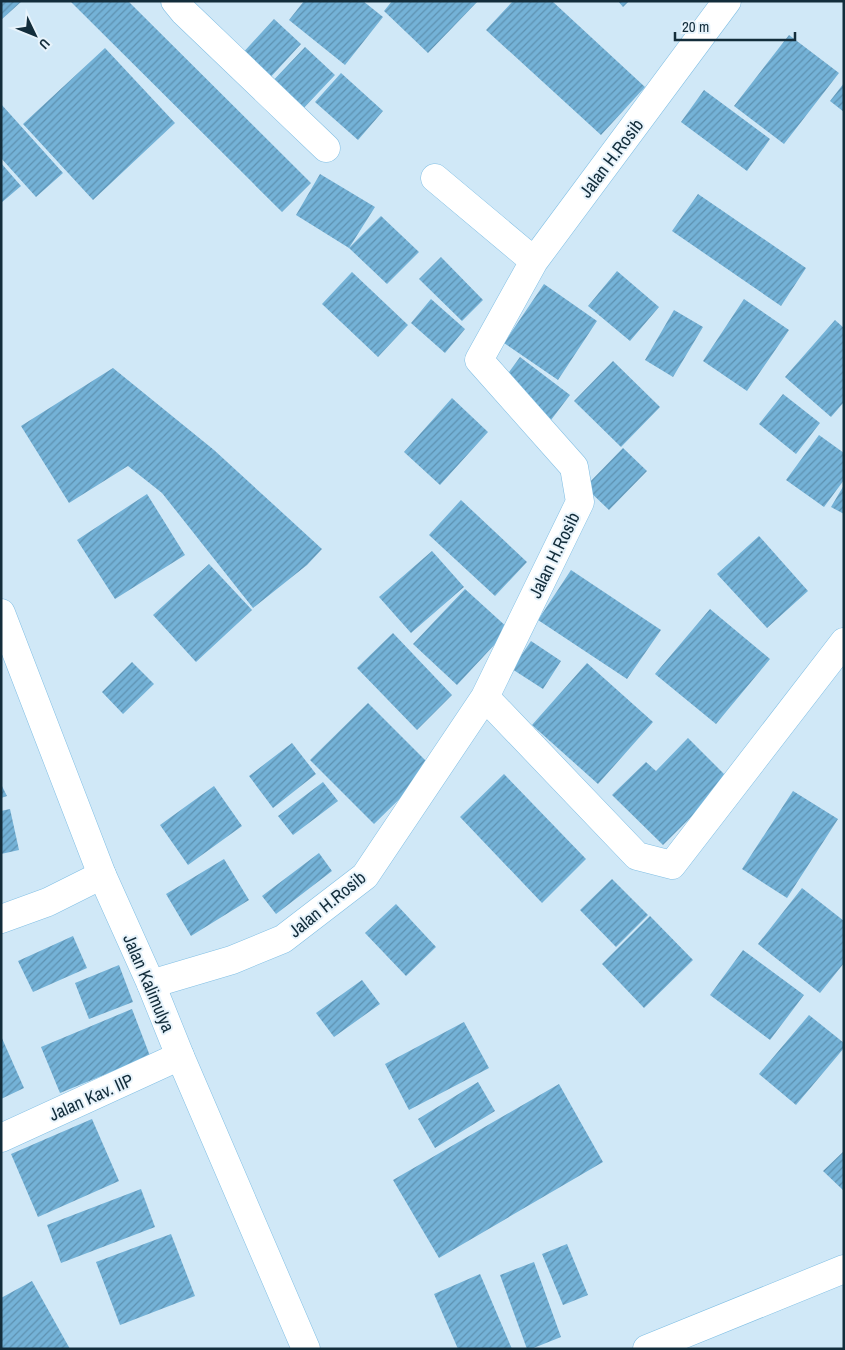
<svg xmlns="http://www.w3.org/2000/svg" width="845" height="1350" viewBox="0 0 845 1350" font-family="'Archivo Narrow',sans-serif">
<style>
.building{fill:url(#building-hatch)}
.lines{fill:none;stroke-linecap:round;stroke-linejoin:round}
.street-casing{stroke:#81bfe4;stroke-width:29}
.secondary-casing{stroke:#81bfe4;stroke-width:29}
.street{stroke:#fff;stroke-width:28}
.secondary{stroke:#fff;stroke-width:28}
.labels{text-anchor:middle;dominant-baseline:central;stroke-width:4;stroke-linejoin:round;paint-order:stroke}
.street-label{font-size:18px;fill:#132d3b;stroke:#e7f3fb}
</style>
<defs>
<pattern id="building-hatch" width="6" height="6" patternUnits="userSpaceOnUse" patternTransform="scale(1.25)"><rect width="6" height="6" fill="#74b2d7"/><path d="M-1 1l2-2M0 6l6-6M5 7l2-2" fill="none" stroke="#5e91b0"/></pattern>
</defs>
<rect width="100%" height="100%" fill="#d0e8f7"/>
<path class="building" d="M 1,1 L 22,1 L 1,20 Z
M 70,1 L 128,1 L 311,183 L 282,212 Z
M 304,1 L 363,1 L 383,17 L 345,65 L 289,20 Z
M 392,1 L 478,1 L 428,53 L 384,11 Z
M 513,1 L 552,1 L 645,87 L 601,135 L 486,30 Z
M 618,1 L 629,1 L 623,7 Z
M 274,19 L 301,44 L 267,81 L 240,56 Z
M 789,35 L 839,73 L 784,144 L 734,106 Z
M 305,47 L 335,75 L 300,112 L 270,84 Z
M 105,48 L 175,123 L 93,200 L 23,124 Z
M 341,73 L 383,111 L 358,140 L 315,102 Z
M 844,83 L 844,112 L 830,101 Z
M 704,90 L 770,139 L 747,171 L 681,122 Z
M 1,104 L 63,173 L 36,197 L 1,158 Z
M 1,163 L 21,186 L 1,203 Z
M 320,174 L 375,207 L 349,248 L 296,215 Z
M 698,194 L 806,268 L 781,306 L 672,231 Z
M 381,216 L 419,252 L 387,284 L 349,248 Z
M 441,257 L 483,300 L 462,321 L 419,279 Z
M 617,271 L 659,307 L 630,341 L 588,306 Z
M 352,272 L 408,325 L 378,357 L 322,304 Z
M 544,284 L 597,321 L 558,380 L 504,343 Z
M 431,299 L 465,329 L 445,353 L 411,323 Z
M 744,299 L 789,330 L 747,391 L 703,361 Z
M 674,310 L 703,327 L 673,377 L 645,360 Z
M 835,320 L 844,328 L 844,402 L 831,417 L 785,377 Z
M 520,357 L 570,395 L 551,420 L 501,383 Z
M 613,361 L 660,407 L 621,447 L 574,401 Z
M 113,368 L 214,450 L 322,549 L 307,565 L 253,608 L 162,493 L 128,466 L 69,503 L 21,426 Z
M 783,394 L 820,423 L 796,454 L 759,424 Z
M 452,398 L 488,432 L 440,485 L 404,452 Z
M 819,435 L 844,453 L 844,480 L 824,507 L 786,480 Z
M 623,448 L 647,471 L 609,510 L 585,487 Z
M 844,485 L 844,514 L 831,507 Z
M 147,494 L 185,555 L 115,599 L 77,540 Z
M 461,500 L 527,562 L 495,596 L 429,535 Z
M 759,536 L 808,591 L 767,628 L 717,574 Z
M 432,551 L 464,587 L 411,633 L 379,597 Z
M 209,564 L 252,610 L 196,662 L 153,615 Z
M 571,570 L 661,630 L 627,679 L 538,620 Z
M 465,589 L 509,629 L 457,685 L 413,644 Z
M 710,609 L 770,659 L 716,724 L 655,674 Z
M 393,633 L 452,695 L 417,730 L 357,668 Z
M 531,641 L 561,661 L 543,689 L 512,669 Z
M 132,662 L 154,684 L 123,714 L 102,692 Z
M 587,663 L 653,722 L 598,784 L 532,725 Z
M 368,703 L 432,767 L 374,824 L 310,760 Z
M 688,738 L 729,779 L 663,845 L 612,795 L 646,762 L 656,771 Z
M 292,743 L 316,774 L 273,808 L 249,776 Z
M 504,774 L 586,859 L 542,903 L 460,817 Z
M 323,782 L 338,801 L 293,835 L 278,816 Z
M 1,784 L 7,796 L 1,798 Z
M 214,786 L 242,826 L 188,865 L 160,825 Z
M 793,791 L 838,819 L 787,898 L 742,869 Z
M 10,809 L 19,850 L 1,854 L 1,811 Z
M 319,853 L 332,871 L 276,914 L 262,896 Z
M 224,859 L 249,900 L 191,936 L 166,894 Z
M 612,879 L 648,915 L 616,947 L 580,910 Z
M 802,888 L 844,921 L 844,963 L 820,993 L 758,944 Z
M 396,904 L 436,947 L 406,976 L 365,933 Z
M 650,916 L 693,960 L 644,1008 L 602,964 Z
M 73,936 L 87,968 L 33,992 L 18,961 Z
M 743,950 L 804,995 L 770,1040 L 710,995 Z
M 119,965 L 133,1002 L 89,1019 L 75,983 Z
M 362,980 L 380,1004 L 334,1037 L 316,1013 Z
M 132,1009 L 150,1056 L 60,1093 L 41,1047 Z
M 809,1015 L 844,1043 L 844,1048 L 796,1105 L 759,1074 Z
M 464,1022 L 489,1068 L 409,1110 L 385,1064 Z
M 1,1036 L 24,1088 L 1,1099 Z
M 478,1082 L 495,1111 L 435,1148 L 418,1119 Z
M 559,1084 L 603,1162 L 439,1258 L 393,1180 Z
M 92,1119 L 119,1181 L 38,1217 L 11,1154 Z
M 844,1151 L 844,1191 L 823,1171 Z
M 141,1189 L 155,1227 L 61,1263 L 47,1225 Z
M 171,1234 L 195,1296 L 120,1325 L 96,1262 Z
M 567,1244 L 588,1295 L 563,1305 L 542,1254 Z
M 534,1262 L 561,1337 L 531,1349 L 527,1349 L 500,1275 Z
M 480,1274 L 512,1349 L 458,1349 L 434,1294 Z
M 32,1281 L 70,1349 L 1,1349 L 1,1298 Z"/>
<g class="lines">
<g class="street-casing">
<path id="street" d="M 175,1 L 184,12 L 326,148
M 435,178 L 534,261
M 485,697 L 637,856 L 672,865 L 844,642
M 1,919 L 48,902 L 102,875
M 151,984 L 232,960 L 283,939 L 365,876 L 485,697 L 580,502 L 574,467 L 479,360 L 534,261 L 727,1
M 1,1138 L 180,1056
M 647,1349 L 844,1269"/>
</g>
<g class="secondary-casing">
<path id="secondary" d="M 1,613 L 102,875 L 151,984 L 180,1056 L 306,1349"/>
</g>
<use href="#street" class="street"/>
<use href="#secondary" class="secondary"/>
</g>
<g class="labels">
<g class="street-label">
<text transform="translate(611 158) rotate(-53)">Jalan H.Rosib</text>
<text transform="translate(554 555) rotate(-64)">Jalan H.Rosib</text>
<text transform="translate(327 904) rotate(-39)">Jalan H.Rosib</text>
<text transform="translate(149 983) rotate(67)">Jalan Kalimulya</text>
<text transform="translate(91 1097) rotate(-24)">Jalan Kav. IIP</text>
</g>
</g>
<rect width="845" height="1350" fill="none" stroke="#132d3b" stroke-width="5"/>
<g transform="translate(35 35) rotate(133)" stroke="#e7f3fb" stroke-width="4" paint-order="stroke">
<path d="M0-4L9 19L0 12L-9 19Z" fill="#132d3b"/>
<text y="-8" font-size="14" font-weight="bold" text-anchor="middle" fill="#132d3b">U</text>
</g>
<path d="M675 32v8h120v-8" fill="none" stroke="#132d3b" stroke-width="2.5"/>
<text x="682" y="32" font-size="15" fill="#132d3b" stroke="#e7f3fb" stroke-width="4" paint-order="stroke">20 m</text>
</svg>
